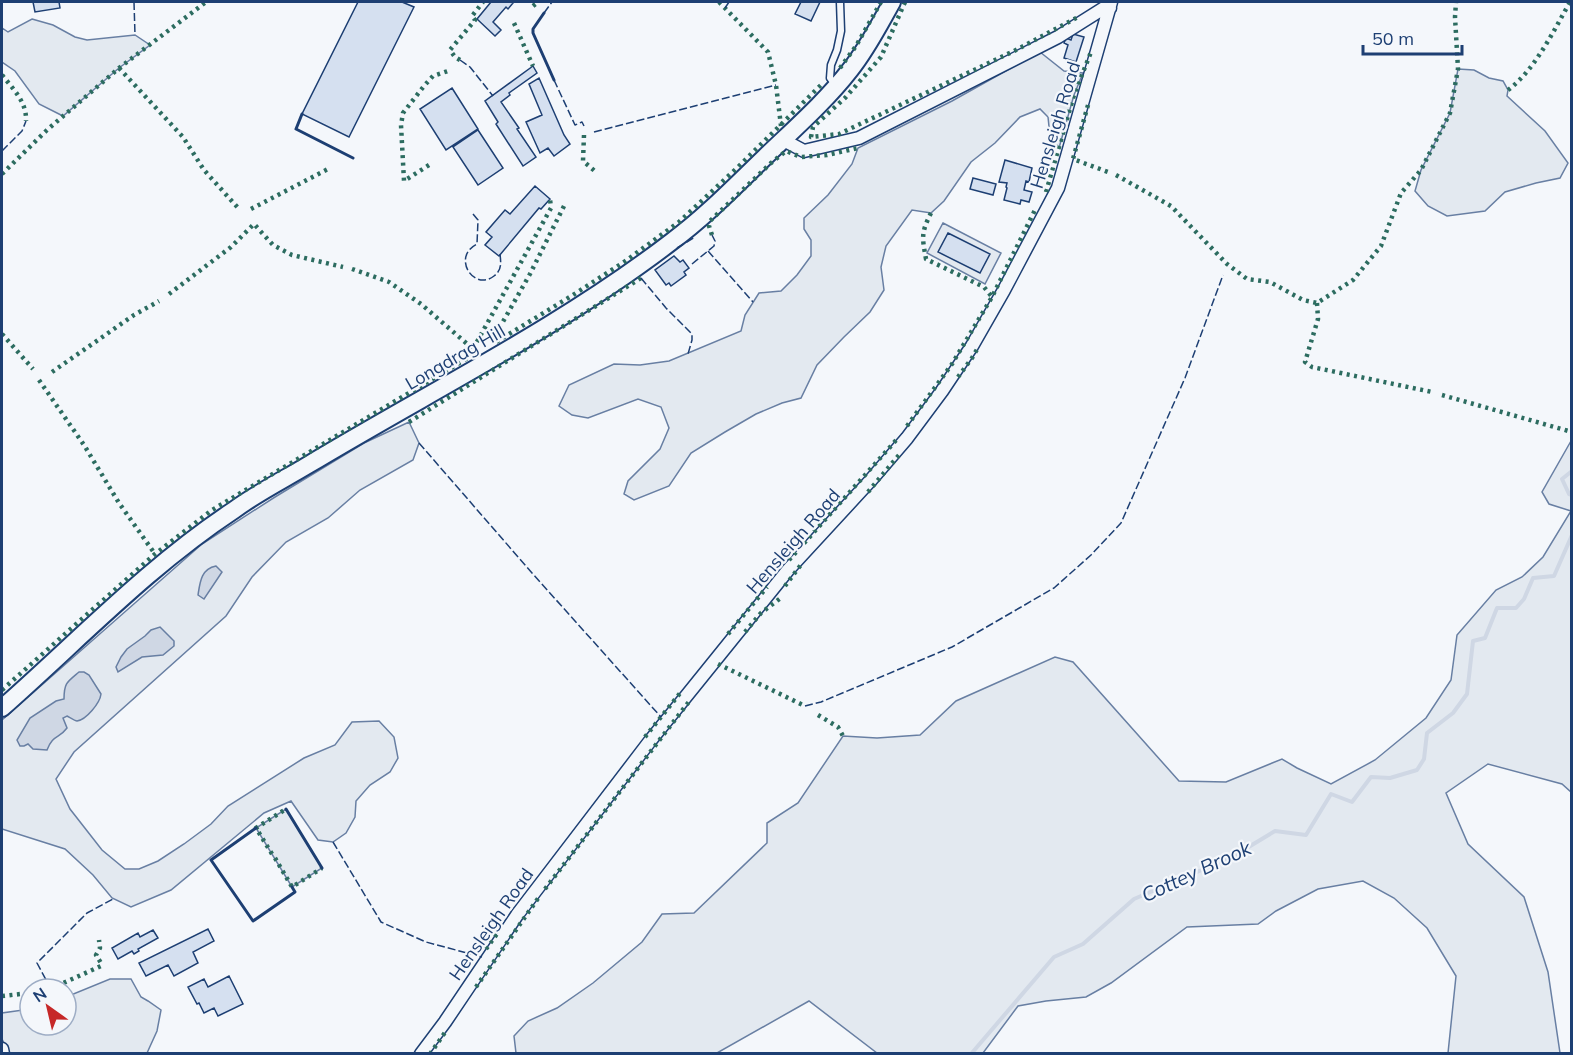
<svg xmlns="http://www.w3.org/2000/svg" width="1573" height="1055" viewBox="0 0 1573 1055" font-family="Mulish,sans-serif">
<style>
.green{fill:#e3e9f0;stroke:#687fa3;stroke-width:1.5}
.water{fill:#cfd7e4;stroke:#687fa3;stroke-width:1.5}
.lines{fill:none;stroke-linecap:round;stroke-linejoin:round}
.stream{stroke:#cfd7e4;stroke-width:4}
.building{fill:#d5e0f0;stroke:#1d3f73;stroke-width:1.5}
.service-casing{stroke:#1d3f73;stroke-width:9}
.minor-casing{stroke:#1d3f73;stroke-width:15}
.secondary-casing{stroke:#1d3f73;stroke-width:20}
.service{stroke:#f4f7fb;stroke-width:6}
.minor{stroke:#f4f7fb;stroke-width:12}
.secondary{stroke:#f4f7fb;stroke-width:16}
.hedge{stroke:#2c6c60;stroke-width:4.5;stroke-dasharray:3 4.5;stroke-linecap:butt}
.fence{stroke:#1d3f73;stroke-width:1.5;stroke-dasharray:8 3;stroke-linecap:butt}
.wall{stroke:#1d3f73;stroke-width:3}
.labels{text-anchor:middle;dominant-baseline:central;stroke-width:4.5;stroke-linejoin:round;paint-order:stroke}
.street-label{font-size:18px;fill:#1d3f73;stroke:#f4f7fb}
.water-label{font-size:20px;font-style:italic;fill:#1d3f73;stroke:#f4f7fb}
</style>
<rect width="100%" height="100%" fill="#f4f7fb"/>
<path class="green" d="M 32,19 L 53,25 L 75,37 L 87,40 L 135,35 L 150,45 L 119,68 L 63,116 L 39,104 L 15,71 L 2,62 L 2,28 L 8,32 Z
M 1040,52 L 1064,71 L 1083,73 L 1074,95 L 1059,148 L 1050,136 L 1048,117 L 1040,109 L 1020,117 L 995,143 L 971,162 L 944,201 L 931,213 L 912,210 L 886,246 L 881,267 L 884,290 L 870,312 L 844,337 L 817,365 L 801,398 L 782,403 L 756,414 L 725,432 L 691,453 L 669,486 L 634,500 L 624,494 L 628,481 L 660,449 L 669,428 L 661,407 L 638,399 L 588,418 L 572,415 L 559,406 L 569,385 L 614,364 L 640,365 L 669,361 L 741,331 L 745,315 L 759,293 L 781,291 L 797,275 L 811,256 L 811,240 L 804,229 L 804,218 L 828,195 L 852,164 L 858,148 L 952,101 Z
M 1458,69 L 1474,70 L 1489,78 L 1503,81 L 1508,90 L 1507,96 L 1545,131 L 1568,163 L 1560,178 L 1536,183 L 1505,192 L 1485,211 L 1447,216 L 1428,206 L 1415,191 L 1421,170 L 1450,113 Z
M 943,223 L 1001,253 L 985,284 L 927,253 Z
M 409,422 L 419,443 L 413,460 L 360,490 L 328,518 L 286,542 L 252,577 L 226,616 L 74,752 L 56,779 L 70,809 L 102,850 L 125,869 L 139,869 L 158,861 L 184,844 L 211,824 L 228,806 L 304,758 L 335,745 L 352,722 L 379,721 L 394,737 L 398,758 L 390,772 L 370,785 L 356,801 L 355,817 L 346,833 L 333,842 L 318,840 L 291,801 L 264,813 L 171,890 L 131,907 L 112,898 L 93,875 L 65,849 L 2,829 L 2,720 L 202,544 L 275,497 L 364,443 Z
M 1571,441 L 1571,792 L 1562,784 L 1488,764 L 1446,793 L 1468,844 L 1524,897 L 1548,972 L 1560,1053 L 1448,1053 L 1456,976 L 1427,928 L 1394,898 L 1363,881 L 1318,889 L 1276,911 L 1258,924 L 1187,927 L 1111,983 L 1086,997 L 1046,1001 L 1018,1006 L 983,1053 L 877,1053 L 809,1001 L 717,1053 L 516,1053 L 514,1036 L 528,1021 L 557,1008 L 593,983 L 642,942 L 662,914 L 694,913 L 767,843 L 767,823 L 798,803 L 843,736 L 877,738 L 920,735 L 956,701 L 1055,657 L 1073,662 L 1179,781 L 1226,782 L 1282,759 L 1297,768 L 1331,784 L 1375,760 L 1426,718 L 1451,680 L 1457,635 L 1496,590 L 1522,577 L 1543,557 L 1571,511 L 1549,504 L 1542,492 Z
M 286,809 L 322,868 L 292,887 L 256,828 Z
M 110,979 L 131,979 L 141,997 L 148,1001 L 161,1010 L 157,1031 L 147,1053 L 9,1053 L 2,1039 L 2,1013 L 30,1009 L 30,1025 L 66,1025 L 66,997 Z"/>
<path class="water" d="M 216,566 L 222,572 L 204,599 L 198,595 C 200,582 201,569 216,566 Z
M 160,627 L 174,641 L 174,646 L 163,655 L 142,657 L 118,672 L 116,667 L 121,657 L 127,649 L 145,636 L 151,630 Z
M 79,672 L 84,672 L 89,675 L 101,694 C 100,703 86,720 77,721 C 75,721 69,717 67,716 L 63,718 L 67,728 C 59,739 53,734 47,750 L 33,749 L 28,744 L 24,746 L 20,746 L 17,740 L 30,718 L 56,701 L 64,699 C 64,683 67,682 79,672 Z"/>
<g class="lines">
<path class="stream" d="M 1572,471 L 1562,479 L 1569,494 L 1572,495
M 971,1054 L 1054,957 L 1083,944 L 1134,899 L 1232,857 L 1275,831 L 1306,835 L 1331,794 L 1352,802 L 1371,777 L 1390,778 L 1417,770 L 1424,759 L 1427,733 L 1453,713 L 1467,694 L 1473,641 L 1485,638 L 1497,608 L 1516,608 L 1524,599 L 1533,578 L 1554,576 L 1572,535"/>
</g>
<path class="building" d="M 33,2 L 59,2 L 60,8 L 35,12 Z
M 358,2 L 402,2 L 414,7 L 349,137 L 302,114 Z
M 491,2 L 511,2 L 513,3 L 508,9 L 506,7 L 493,22 L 501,30 L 495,36 L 477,19 Z
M 801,2 L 820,2 L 811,21 L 795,14 Z
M 1073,34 L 1084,37 L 1076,62 L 1064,58 L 1068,45 L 1064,43 L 1066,38 L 1071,40 Z
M 533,66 L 537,73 L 509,93 L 510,95 L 501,102 L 519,128 L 517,129 L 536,157 L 523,166 L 496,124 L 498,122 L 485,101 Z
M 539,78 L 564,135 L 570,144 L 554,156 L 548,148 L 540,153 L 526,122 L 542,115 L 529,84 Z
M 452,88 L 478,129 L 446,150 L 420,109 Z
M 478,130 L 503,168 L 478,185 L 453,147 Z
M 1005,160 L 1032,168 L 1029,182 L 1026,181 L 1024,190 L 1032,192 L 1029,202 L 1021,200 L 1020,204 L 1004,200 L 1007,188 L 1006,187 L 1007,183 L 999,182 Z
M 973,178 L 996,184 L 993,195 L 970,189 Z
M 535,186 L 550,199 L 541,209 L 539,208 L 499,256 L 485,245 L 492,237 L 486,232 L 505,210 L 510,214 Z
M 948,233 L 990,254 L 980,273 L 938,252 Z
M 674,256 L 680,262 L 683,260 L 689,268 L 684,272 L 686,275 L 671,286 L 669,283 L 666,285 L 655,270 Z
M 208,929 L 214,941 L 193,952 L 198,963 L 174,976 L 168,965 L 146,976 L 139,963 Z
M 153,930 L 158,938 L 138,949 L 139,951 L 134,954 L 132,951 L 118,959 L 112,948 L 138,933 L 140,937 Z
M 229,976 L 243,1004 L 218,1016 L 214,1008 L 204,1013 L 199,1003 L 197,1004 L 188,987 L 204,979 L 208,987 Z"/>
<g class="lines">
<g class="service-casing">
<path id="service" d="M 836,86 L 830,78 L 831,65 L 837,50 L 841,31 L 840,2"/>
</g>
<g class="minor-casing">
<path id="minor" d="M 784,139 L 789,143 L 804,151 L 859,138 L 1058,37 L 1104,8 L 1110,8
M 2,1049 L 3,1054
M 421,1054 L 445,1022 L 517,915 L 650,741 L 788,570 L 870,481 L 907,438 L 942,391 L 972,346 L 1004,290 L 1058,188 L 1111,2"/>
</g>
<g class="secondary-casing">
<path id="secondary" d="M 2,708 C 78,641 149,566 234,510 C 257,493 283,480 308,465 C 429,392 559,328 671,242 C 705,217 735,186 765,157 C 794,129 825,102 850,70 C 867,49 879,25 892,2"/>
</g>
<use href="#service" class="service"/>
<use href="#minor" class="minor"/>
<use href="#secondary" class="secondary"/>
<path class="hedge" d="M 719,2 L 768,52 L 776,85 L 781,126
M 905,2 L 881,57 L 845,98 L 813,127 L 811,137 L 839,134 L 1014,51 L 1080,16
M 533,6 L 538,2
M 514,23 L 533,66
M 460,60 L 455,57 L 450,50 L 475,20 L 472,16 L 483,2
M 119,68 L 183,137 L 204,170 L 239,209
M 840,68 L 856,46 L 881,2
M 2,75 C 13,89 27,102 26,121
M 1508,90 C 1535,70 1554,30 1570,2
M 1088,105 L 1073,159 L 1108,172
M 584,135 L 583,161 L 596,172
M 429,165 L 404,181 L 401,125 L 403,113 L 424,86 L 433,76 L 451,70
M 2,174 L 47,130 L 119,68 L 206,2
M 1116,175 L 1171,206 L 1227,264 L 1247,279 L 1270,282 L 1303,300 L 1317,303 L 1353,280 L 1381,246 L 1401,193 L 1421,170 L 1450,113 L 1458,69 L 1455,17 L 1456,2
M 1046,192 L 1074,95 L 1091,52
M 564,206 L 530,274 L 492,341 L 496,342 L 573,295 L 624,262 L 679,222 L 738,167 L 822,84
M 251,209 L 328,169
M 931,213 C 921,233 922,237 926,259 L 984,287 L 992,297
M 712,235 L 709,226 L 710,221 L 771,163 L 786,151 L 801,157 L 827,155 L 858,148
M 352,269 L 389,282 L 421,304 L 473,349
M 169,294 L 231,247 L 254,224 L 273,245 L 292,255 L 343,267
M 1317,303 L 1318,319 L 1305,362 L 1312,367 L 1432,392
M 2,334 L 33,369
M 52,372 L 134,315 L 159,301
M 958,377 L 972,358 L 979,346
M 39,380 L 84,445 L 119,503 L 155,554
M 1442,395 L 1572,432
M 409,422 L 641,278
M 907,426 L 952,364 L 992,297 L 1036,208
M 868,492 L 899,455
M 789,560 L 899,437
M 785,586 L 803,562
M 745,632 L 761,613 L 782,597
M 728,634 L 767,587
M 718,664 L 805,706
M 2,690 L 155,554 L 212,510 L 466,359 L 473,349 L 551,208 L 550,199
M 818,715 L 838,727 L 843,736
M 645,737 L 681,692
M 272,854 L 256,828 L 286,809
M 275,858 L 292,887 L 322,868
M 545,889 L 691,699
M 486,949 L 499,931
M 476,987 L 539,897
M 50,989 L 101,966 L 101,963 L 96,955 L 100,948 L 99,940
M 2,996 L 30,993
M 430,1054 L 446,1031"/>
<path class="fence" d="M 134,2 L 135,35
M 725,8 L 729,2
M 544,13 L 552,2
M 460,60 L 470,67 L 493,96
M 554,80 L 575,125 L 582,122 L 584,126
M 594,132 L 776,85
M 2,151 L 22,131 L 26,121
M 473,214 L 478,220 L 477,244 C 451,257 474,292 494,276 C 502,270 501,263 500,254
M 677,248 L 695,237
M 708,251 L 753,302
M 692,264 L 714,246 L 715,241 L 712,235
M 641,278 L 666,308 L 692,334 L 692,340 L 688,354
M 419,443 L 532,573 L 661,717
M 805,706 L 821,702 L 952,647 L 1054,588 L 1091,555 L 1121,523 L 1185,378 L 1223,275
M 333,842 L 381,922 L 426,942 L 482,957
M 51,989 L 37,963 L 87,913 L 113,899"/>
<path class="wall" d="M 544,13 L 533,29 L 533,33 L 554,80
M 302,114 L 296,129 L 353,158
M 286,809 L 322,868
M 256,828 L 211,860 L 253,921 L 295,892 L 292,887"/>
</g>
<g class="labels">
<g class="street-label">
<text transform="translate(1055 125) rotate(-73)">Hensleigh Road</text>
<text transform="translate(455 357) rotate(-30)">Longdrag Hill</text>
<text transform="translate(793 541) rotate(-49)">Hensleigh Road</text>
<text transform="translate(491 924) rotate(-55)">Hensleigh Road</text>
</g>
<g class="water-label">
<text transform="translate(1196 871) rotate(-25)">Cottey Brook</text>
</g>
</g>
<rect width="1573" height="1055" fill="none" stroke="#1d3f73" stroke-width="6"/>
<g transform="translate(48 1007) rotate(326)"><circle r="28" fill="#f4f7fb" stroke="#9eadc5" stroke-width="1.5"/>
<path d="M0-4.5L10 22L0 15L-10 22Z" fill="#c62828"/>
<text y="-9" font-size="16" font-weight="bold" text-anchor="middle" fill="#1d3f73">N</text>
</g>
<path d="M1363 45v9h99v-9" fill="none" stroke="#1d3f73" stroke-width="3"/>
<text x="1372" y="45" font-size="18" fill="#1d3f73" stroke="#f4f7fb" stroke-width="4.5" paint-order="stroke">50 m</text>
</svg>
